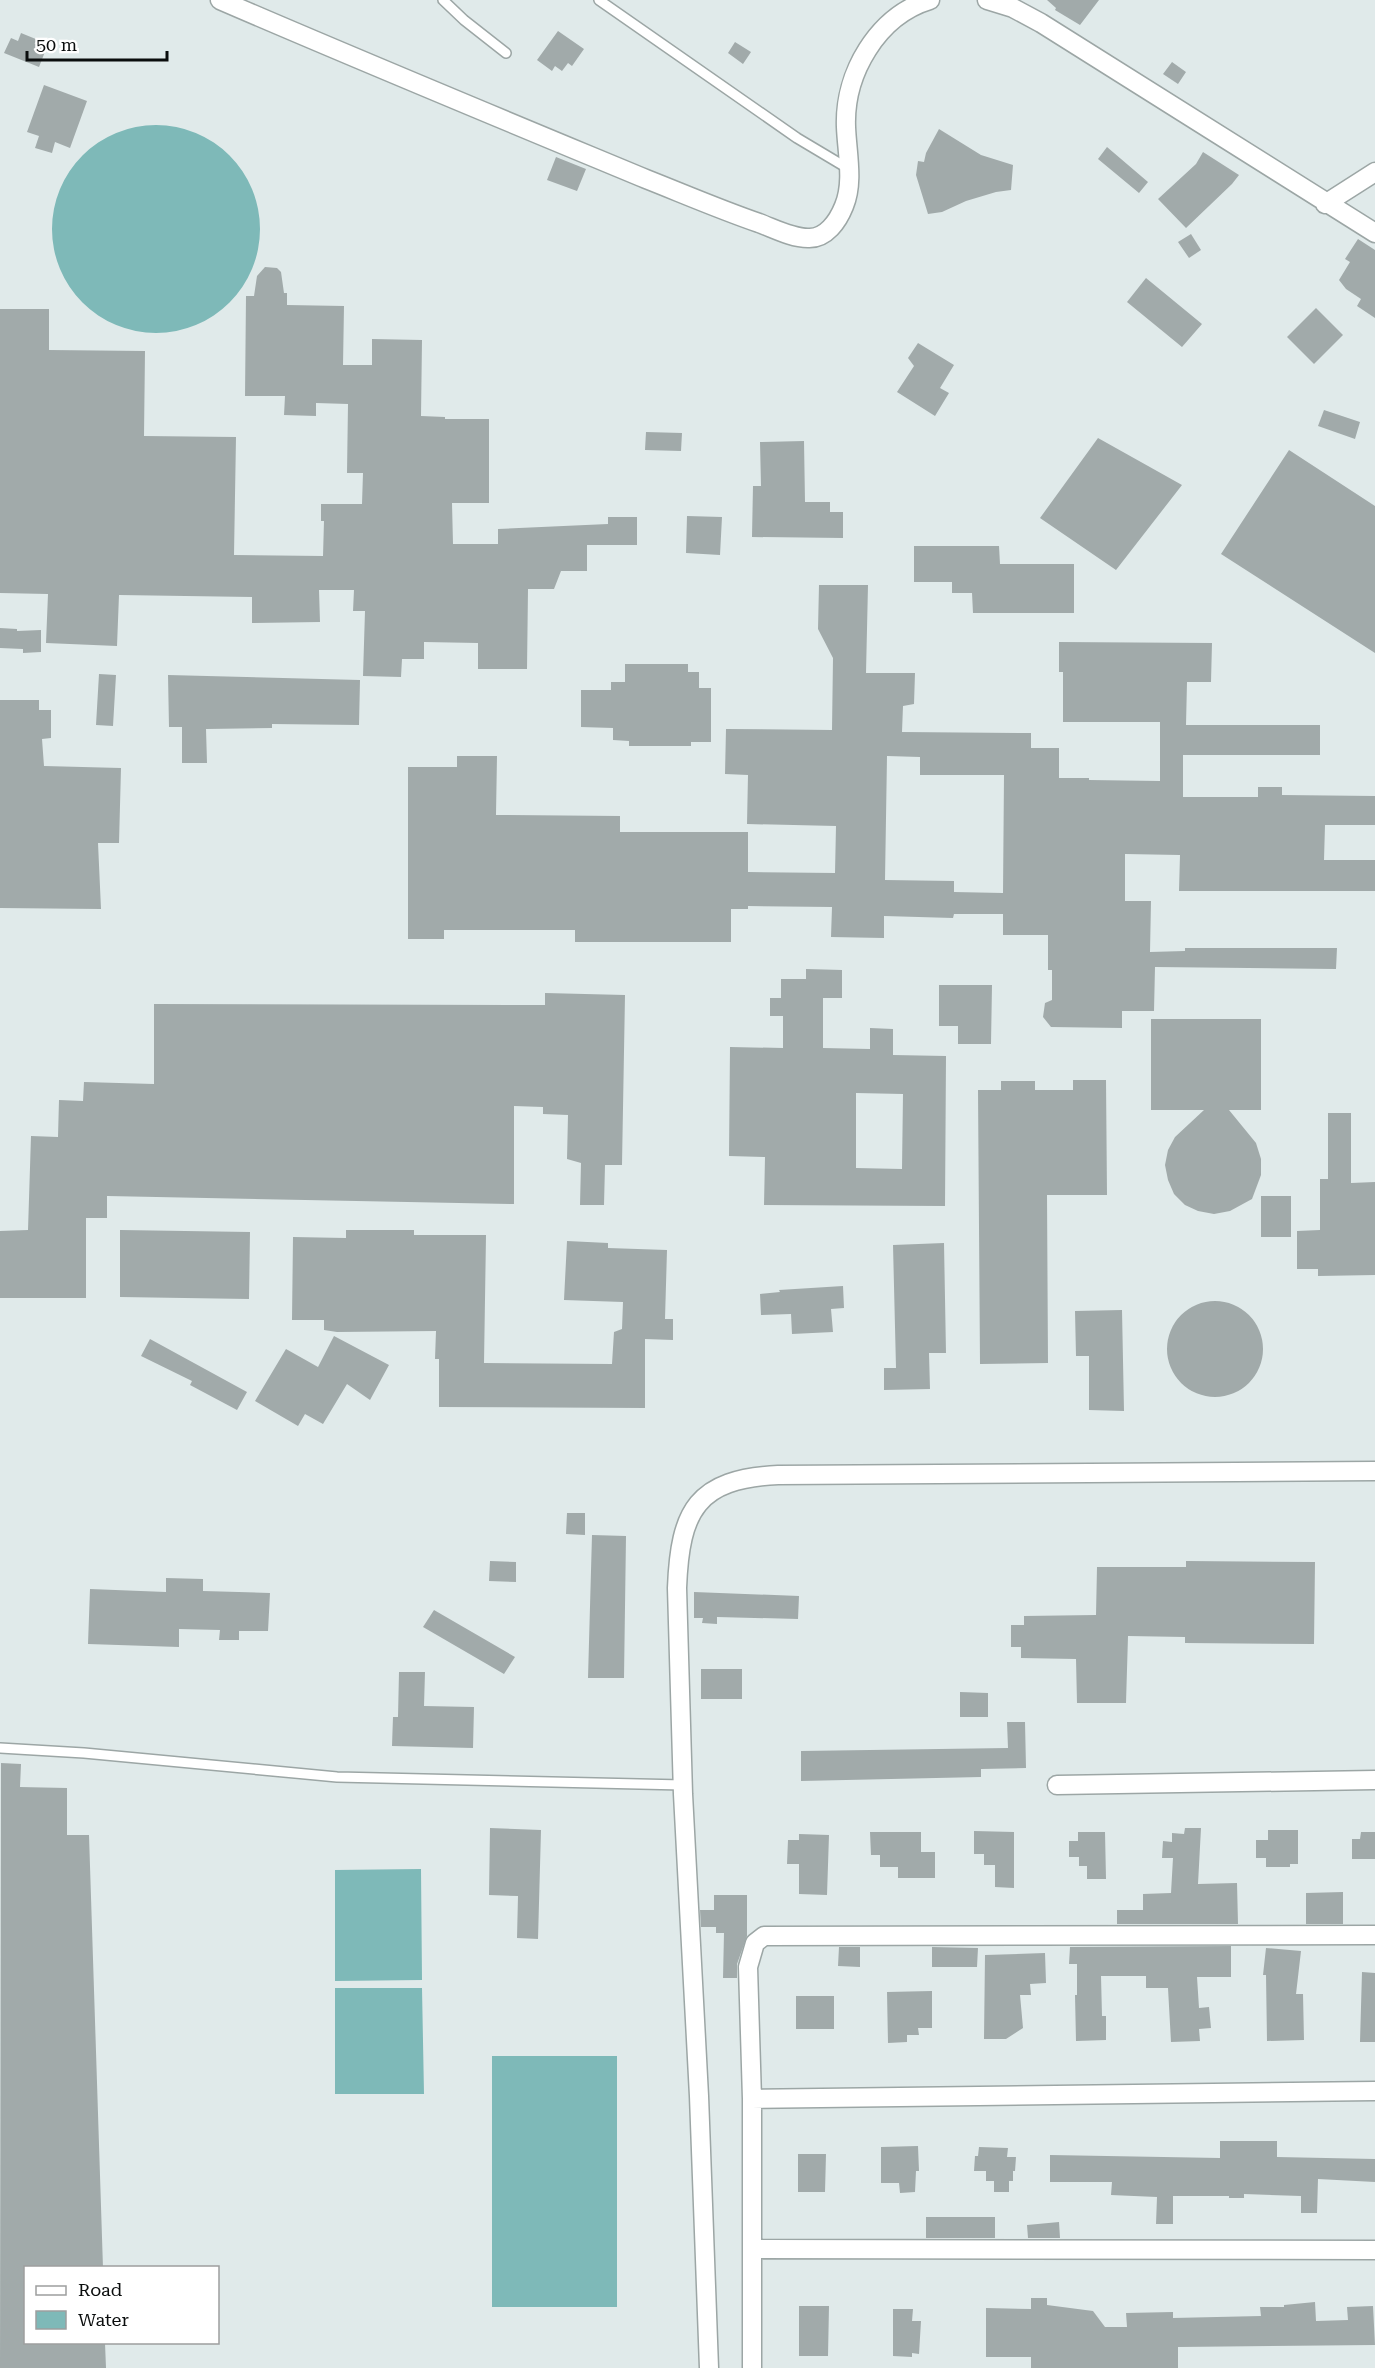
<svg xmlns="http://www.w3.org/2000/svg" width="1375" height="2368" viewBox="0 0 1375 2368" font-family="'Roboto Serif',serif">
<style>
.water{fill:#7eb9b8}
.building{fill:#a1aaaa;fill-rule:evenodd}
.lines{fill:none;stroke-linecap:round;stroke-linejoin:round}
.service-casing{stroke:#9ca6a5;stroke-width:12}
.minor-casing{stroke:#9ca6a5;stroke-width:21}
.service{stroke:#fff;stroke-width:9}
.minor{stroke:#fff;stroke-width:18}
</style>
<rect width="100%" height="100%" fill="#e0eaea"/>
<path class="water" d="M52 229a104 104 0 1 1 208 0a104 104 0 1 1-208 0Z
M 421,1869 L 422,1980 L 335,1981 L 335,1870 Z
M 335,1988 L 422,1988 L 424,2094 L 335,2094 Z
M 492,2056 L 617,2056 L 617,2307 L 492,2307 Z"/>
<path class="building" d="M 1047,0 L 1099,0 L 1080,25 L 1055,10 L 1056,8 Z
M 558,31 L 584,49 L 572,66 L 568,63 L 562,71 L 555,66 L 552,71 L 537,60 Z
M 21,33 L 48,44 L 39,67 L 4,53 L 11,38 L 18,41 Z
M 735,42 L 751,52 L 743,64 L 728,53 Z
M 1172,62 L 1186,72 L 1178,84 L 1163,74 Z
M 44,85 L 87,101 L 70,148 L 55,142 L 52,153 L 35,148 L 39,136 L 27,132 Z
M 939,129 L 981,155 L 1013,165 L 1011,190 L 996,192 L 966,201 L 942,212 L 928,214 L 916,175 L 918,161 L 924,162 L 926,153 Z
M 1107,147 L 1148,182 L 1139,193 L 1098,159 Z
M 1203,152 L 1239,175 L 1232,184 L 1186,228 L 1158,199 L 1196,164 Z
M 556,157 L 586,169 L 577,191 L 547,180 Z
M 1191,234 L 1201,250 L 1189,258 L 1178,242 Z
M 1358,239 L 1375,250 L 1375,318 L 1357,306 L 1361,299 L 1346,289 L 1339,280 L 1350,262 L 1345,259 Z
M 265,267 L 277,268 L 281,272 L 284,293 L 287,293 L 287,305 L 344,306 L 343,365 L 372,365 L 372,339 L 422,340 L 421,416 L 445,417 L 445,419 L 489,419 L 489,503 L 452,503 L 453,544 L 498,544 L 498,529 L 608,524 L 608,517 L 637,517 L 637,545 L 587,545 L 587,571 L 561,571 L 554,589 L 528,589 L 527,669 L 478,669 L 478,643 L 424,642 L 424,659 L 402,659 L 401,677 L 363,676 L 365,611 L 353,611 L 354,590 L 319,590 L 320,622 L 252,623 L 252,597 L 119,595 L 117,646 L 46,643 L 48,594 L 0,593 L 0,309 L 49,309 L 49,350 L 145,351 L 144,436 L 236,437 L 234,555 L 323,556 L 324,521 L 321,521 L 321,504 L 362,504 L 363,473 L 347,473 L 348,404 L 316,403 L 316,416 L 284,415 L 285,396 L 245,396 L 246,296 L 254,296 L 257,276 Z
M 1146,278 L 1202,324 L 1182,347 L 1127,302 Z
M 1316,308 L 1343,335 L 1314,364 L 1287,337 Z
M 918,343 L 954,365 L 940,388 L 949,393 L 935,416 L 897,392 L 914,366 L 908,358 Z
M 1324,410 L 1360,422 L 1355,439 L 1318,426 Z
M 646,432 L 682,433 L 681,451 L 645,450 Z
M 1098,438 L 1182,485 L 1116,570 L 1040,518 Z
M 804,441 L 805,502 L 830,502 L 830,512 L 843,512 L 843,538 L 752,537 L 753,486 L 761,486 L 760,442 Z
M 1289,450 L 1375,506 L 1375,653 L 1221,554 Z
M 687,516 L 722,517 L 720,555 L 686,553 Z
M 914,546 L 999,546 L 1000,564 L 1074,564 L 1074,613 L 973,613 L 972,593 L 952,593 L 952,582 L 914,582 Z
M 819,585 L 868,585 L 866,673 L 915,673 L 914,704 L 903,706 L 902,732 L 1031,733 L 1031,748 L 1059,748 L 1059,778 L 1089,778 L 1089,780 L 1160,781 L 1160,722 L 1063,722 L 1063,672 L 1059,672 L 1059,642 L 1212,643 L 1211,682 L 1187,682 L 1186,725 L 1320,725 L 1320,755 L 1183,755 L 1183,797 L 1258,797 L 1258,787 L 1282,787 L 1282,795 L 1375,796 L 1375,825 L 1325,825 L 1324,860 L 1375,860 L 1375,891 L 1179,891 L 1180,855 L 1125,854 L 1125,901 L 1151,901 L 1150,952 L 1185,951 L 1185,948 L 1337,948 L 1336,969 L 1155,967 L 1154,1011 L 1122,1011 L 1122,1028 L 1051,1027 L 1043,1017 L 1045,1003 L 1052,1000 L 1052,970 L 1048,970 L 1048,935 L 1003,935 L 1003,914 L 954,914 L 953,918 L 884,916 L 884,938 L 831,937 L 832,907 L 748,906 L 748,909 L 731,909 L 731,942 L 575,942 L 575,930 L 444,930 L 444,939 L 408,939 L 408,767 L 457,767 L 457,756 L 497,756 L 496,815 L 620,816 L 620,832 L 748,832 L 748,872 L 835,873 L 836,826 L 747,824 L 748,775 L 725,774 L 726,729 L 832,730 L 833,658 L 818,629 ZM 887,756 L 920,757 L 920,775 L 1004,775 L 1003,893 L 954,892 L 954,881 L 885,880 Z
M 0,628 L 17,629 L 17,631 L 41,630 L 41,652 L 23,653 L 23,649 L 0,648 Z
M 625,664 L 688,664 L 688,672 L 699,672 L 699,688 L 711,688 L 711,742 L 691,742 L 691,746 L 629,746 L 629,741 L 613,740 L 613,728 L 581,727 L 581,690 L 611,690 L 611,682 L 625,682 Z
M 99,674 L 116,675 L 113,726 L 96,725 Z
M 168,675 L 360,680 L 359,725 L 272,724 L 272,728 L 206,729 L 207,763 L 182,763 L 182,727 L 169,727 Z
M 0,700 L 39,700 L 39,710 L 51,710 L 51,738 L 42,739 L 44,766 L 121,768 L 119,843 L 98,843 L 101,909 L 0,908 Z
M 806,969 L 842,970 L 842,998 L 823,998 L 823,1048 L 870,1049 L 870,1028 L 893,1029 L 893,1055 L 946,1056 L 945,1206 L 764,1205 L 765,1157 L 729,1156 L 730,1047 L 783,1048 L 783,1016 L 770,1016 L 770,998 L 781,998 L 781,979 L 806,979 ZM 856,1093 L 903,1094 L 902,1169 L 856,1168 Z
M 939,985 L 992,985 L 991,1044 L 958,1044 L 958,1026 L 939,1026 Z
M 545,993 L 625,995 L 622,1165 L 605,1165 L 604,1205 L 580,1205 L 581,1163 L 567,1159 L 568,1115 L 543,1114 L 543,1107 L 514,1106 L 514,1204 L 107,1196 L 107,1218 L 86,1218 L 86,1298 L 0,1298 L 0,1231 L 28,1230 L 31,1136 L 58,1137 L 59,1100 L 83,1101 L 84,1082 L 154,1084 L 154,1004 L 545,1005 Z
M 1151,1019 L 1261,1019 L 1261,1110 L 1229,1110 L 1256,1143 L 1261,1159 L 1261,1175 L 1252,1199 L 1230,1211 L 1214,1214 L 1198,1211 L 1185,1205 L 1174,1194 L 1168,1180 L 1165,1165 L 1168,1150 L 1175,1137 L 1204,1110 L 1151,1110 Z
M 1073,1080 L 1106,1080 L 1107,1195 L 1047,1195 L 1048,1363 L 980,1364 L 978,1090 L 1001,1090 L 1001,1081 L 1035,1081 L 1035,1090 L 1073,1090 Z
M 1328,1113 L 1351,1113 L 1351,1183 L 1375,1182 L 1375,1275 L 1318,1276 L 1318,1269 L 1297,1269 L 1297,1231 L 1320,1230 L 1320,1179 L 1328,1179 Z
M 1261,1196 L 1291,1196 L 1291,1237 L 1261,1237 Z
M 120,1230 L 250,1232 L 249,1299 L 120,1297 Z
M 346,1230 L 414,1230 L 414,1235 L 486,1235 L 484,1363 L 612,1364 L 614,1332 L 622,1329 L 623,1302 L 564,1300 L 567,1241 L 608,1243 L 608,1248 L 667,1250 L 665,1319 L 673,1319 L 673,1340 L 645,1339 L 645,1408 L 439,1407 L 439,1359 L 435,1359 L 436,1331 L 337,1332 L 324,1330 L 324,1320 L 292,1320 L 293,1237 L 346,1238 Z
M 944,1243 L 946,1353 L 929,1353 L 930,1389 L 884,1390 L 884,1368 L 896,1368 L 893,1245 Z
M 843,1286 L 844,1308 L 831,1309 L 833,1332 L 792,1334 L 791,1314 L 761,1315 L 760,1294 L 780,1292 L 779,1290 Z
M1167 1349a48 48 0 1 1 96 0a48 48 0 1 1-96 0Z
M 1122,1310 L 1124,1411 L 1089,1410 L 1089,1356 L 1076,1356 L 1075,1311 Z
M 334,1336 L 389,1365 L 370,1400 L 347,1384 L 323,1424 L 305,1414 L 298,1426 L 255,1401 L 286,1349 L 318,1367 Z
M 150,1339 L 247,1392 L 237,1410 L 190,1385 L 192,1381 L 141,1356 Z
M 567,1513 L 585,1513 L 585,1535 L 566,1534 Z
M 592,1535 L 626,1536 L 624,1678 L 588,1678 Z
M 490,1561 L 516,1562 L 516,1582 L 489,1581 Z
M 1186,1561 L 1315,1562 L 1314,1644 L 1185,1643 L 1185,1637 L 1128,1636 L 1126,1703 L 1077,1703 L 1076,1659 L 1021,1658 L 1021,1647 L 1011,1647 L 1011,1625 L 1024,1625 L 1024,1616 L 1096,1615 L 1097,1567 L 1186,1567 Z
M 166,1578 L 203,1579 L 203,1591 L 270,1593 L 268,1631 L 239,1631 L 239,1640 L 219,1640 L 220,1630 L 179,1629 L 179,1647 L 88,1644 L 90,1589 L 166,1592 Z
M 694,1592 L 799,1596 L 798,1619 L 717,1617 L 717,1624 L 702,1623 L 703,1618 L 694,1618 Z
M 434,1610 L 515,1657 L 504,1674 L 423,1627 Z
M 701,1669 L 742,1669 L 742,1699 L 701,1699 Z
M 399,1672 L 425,1672 L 424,1706 L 474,1707 L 473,1748 L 392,1746 L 393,1717 L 398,1717 Z
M 960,1692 L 988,1693 L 988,1717 L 960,1717 Z
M 1007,1722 L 1025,1722 L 1026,1768 L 981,1769 L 981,1777 L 801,1781 L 801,1751 L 1008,1748 Z
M 1,1763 L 21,1764 L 20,1787 L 67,1788 L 67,1835 L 89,1835 L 103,2268 L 26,2268 L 26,2343 L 105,2343 L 106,2368 L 0,2368 Z
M 490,1828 L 541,1830 L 538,1939 L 517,1938 L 518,1896 L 489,1895 Z
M 1185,1828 L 1201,1828 L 1198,1884 L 1237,1883 L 1238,1924 L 1117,1924 L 1117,1910 L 1143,1910 L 1143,1894 L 1171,1893 L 1173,1858 L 1162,1858 L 1163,1841 L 1172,1842 L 1172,1833 L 1184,1834 Z
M 1268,1830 L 1298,1830 L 1298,1864 L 1290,1864 L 1290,1867 L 1266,1867 L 1266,1858 L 1256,1858 L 1256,1840 L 1268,1840 Z
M 974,1831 L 1014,1832 L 1014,1888 L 995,1887 L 995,1865 L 984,1865 L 984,1854 L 974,1854 Z
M 870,1832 L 921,1832 L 921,1852 L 935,1852 L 935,1878 L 898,1878 L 898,1867 L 880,1867 L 880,1855 L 871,1855 Z
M 1078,1832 L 1105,1832 L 1106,1879 L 1087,1879 L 1087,1866 L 1079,1866 L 1079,1857 L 1069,1857 L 1069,1841 L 1078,1841 Z
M 1361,1832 L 1375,1832 L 1375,1859 L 1352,1859 L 1352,1839 L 1360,1839 Z
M 799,1834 L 829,1835 L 827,1895 L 799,1894 L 799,1864 L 787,1864 L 788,1840 L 799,1840 Z
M 1343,1892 L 1343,1924 L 1306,1924 L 1306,1893 Z
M 714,1895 L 747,1895 L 747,1936 L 737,1964 L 737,1978 L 723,1978 L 724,1933 L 716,1933 L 716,1927 L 701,1927 L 700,1910 L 714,1910 Z
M 1231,1946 L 1231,1977 L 1197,1977 L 1199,2008 L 1209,2007 L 1211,2028 L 1199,2029 L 1200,2041 L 1171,2042 L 1168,1988 L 1146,1988 L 1146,1976 L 1101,1976 L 1102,2016 L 1106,2016 L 1106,2040 L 1076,2041 L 1075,1995 L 1077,1995 L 1077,1964 L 1069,1964 L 1070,1947 Z
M 839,1947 L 860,1947 L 860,1967 L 838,1966 Z
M 932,1947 L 978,1948 L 977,1967 L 932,1967 Z
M 1266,1948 L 1301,1951 L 1296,1994 L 1303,1994 L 1304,2040 L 1267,2041 L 1266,1975 L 1263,1975 Z
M 1045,1953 L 1046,1983 L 1030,1984 L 1031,1995 L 1020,1995 L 1023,2028 L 1006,2039 L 984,2039 L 985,1955 Z
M 1362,1972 L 1375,1973 L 1375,2042 L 1360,2042 Z
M 932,1991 L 932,2028 L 918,2028 L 919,2035 L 907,2035 L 907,2042 L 888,2043 L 887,1992 Z
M 796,1996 L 834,1996 L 834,2029 L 796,2029 Z
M 1220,2141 L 1277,2141 L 1277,2157 L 1375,2159 L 1375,2182 L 1318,2179 L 1317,2213 L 1301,2213 L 1301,2196 L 1244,2194 L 1244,2198 L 1229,2198 L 1229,2196 L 1173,2196 L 1173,2224 L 1156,2224 L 1157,2197 L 1111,2195 L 1112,2182 L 1050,2182 L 1050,2155 L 1220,2158 Z
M 918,2146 L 919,2171 L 916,2171 L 915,2192 L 900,2193 L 899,2183 L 881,2183 L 881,2147 Z
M 979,2147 L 1008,2148 L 1007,2157 L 1016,2157 L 1015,2171 L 1013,2171 L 1013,2181 L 1009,2181 L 1009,2192 L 994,2192 L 994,2181 L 986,2181 L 986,2171 L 974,2171 L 975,2156 L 978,2156 Z
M 798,2154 L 826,2154 L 825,2192 L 798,2192 Z
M 926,2217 L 995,2217 L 995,2238 L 926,2238 Z
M 1059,2222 L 1060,2238 L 1028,2238 L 1027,2225 Z
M 1031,2298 L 1047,2298 L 1047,2305 L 1093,2311 L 1105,2327 L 1127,2327 L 1126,2313 L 1173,2312 L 1173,2318 L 1261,2316 L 1260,2307 L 1284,2307 L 1284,2305 L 1315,2302 L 1316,2321 L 1348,2320 L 1347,2307 L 1373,2306 L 1375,2345 L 1178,2347 L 1178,2368 L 1031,2368 L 1031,2357 L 986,2357 L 986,2308 L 1031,2309 Z
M 799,2306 L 829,2306 L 828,2356 L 799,2356 Z
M 893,2309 L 913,2309 L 912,2321 L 921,2321 L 919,2354 L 912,2353 L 912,2357 L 893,2356 Z"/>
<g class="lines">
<g class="service-casing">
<path id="service" d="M 443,0 L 464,20 L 506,53
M 599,0 L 797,138 L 849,169
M 0,1748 L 84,1753 L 337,1777 L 683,1785"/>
</g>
<g class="minor-casing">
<path id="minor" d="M 220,0 C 361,61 504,120 646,179 C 684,194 721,210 759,223 C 775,229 792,238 808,238 C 826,239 838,221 844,206 C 854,182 847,153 846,127 C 844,74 877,16 930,0
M 987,0 L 1013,8 L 1041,23 L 1375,233
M 1325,204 L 1375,172
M 1057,1785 L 1375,1780
M 752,2099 L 1375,2091
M 752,2249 L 1375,2250
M 709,2368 L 699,2096 L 683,1794 L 677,1588 C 680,1510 697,1479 778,1475 L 1375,1471
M 752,2368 L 752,2099 L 748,1967 L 755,1943 L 764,1936 L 1375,1935"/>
</g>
<use href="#service" class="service"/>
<use href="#minor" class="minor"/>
</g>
<rect x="24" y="2266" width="195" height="78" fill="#ffffff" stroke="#9d9e9e" stroke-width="1.5"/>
<rect x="36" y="2286" width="30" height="9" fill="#ffffff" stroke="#9d9e9e" stroke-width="1.5"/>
<text x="78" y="2296" font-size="18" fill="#0a0d0d">Road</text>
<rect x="36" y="2311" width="30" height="18" fill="#7eb9b8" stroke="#9d9e9e" stroke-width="1.5"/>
<text x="78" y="2326" font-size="18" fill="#0a0d0d">Water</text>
<path d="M27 51v9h140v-9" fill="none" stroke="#0a0d0d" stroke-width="3"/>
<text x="36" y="51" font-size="18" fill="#0a0d0d" stroke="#ffffff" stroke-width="4.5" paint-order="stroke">50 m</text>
</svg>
